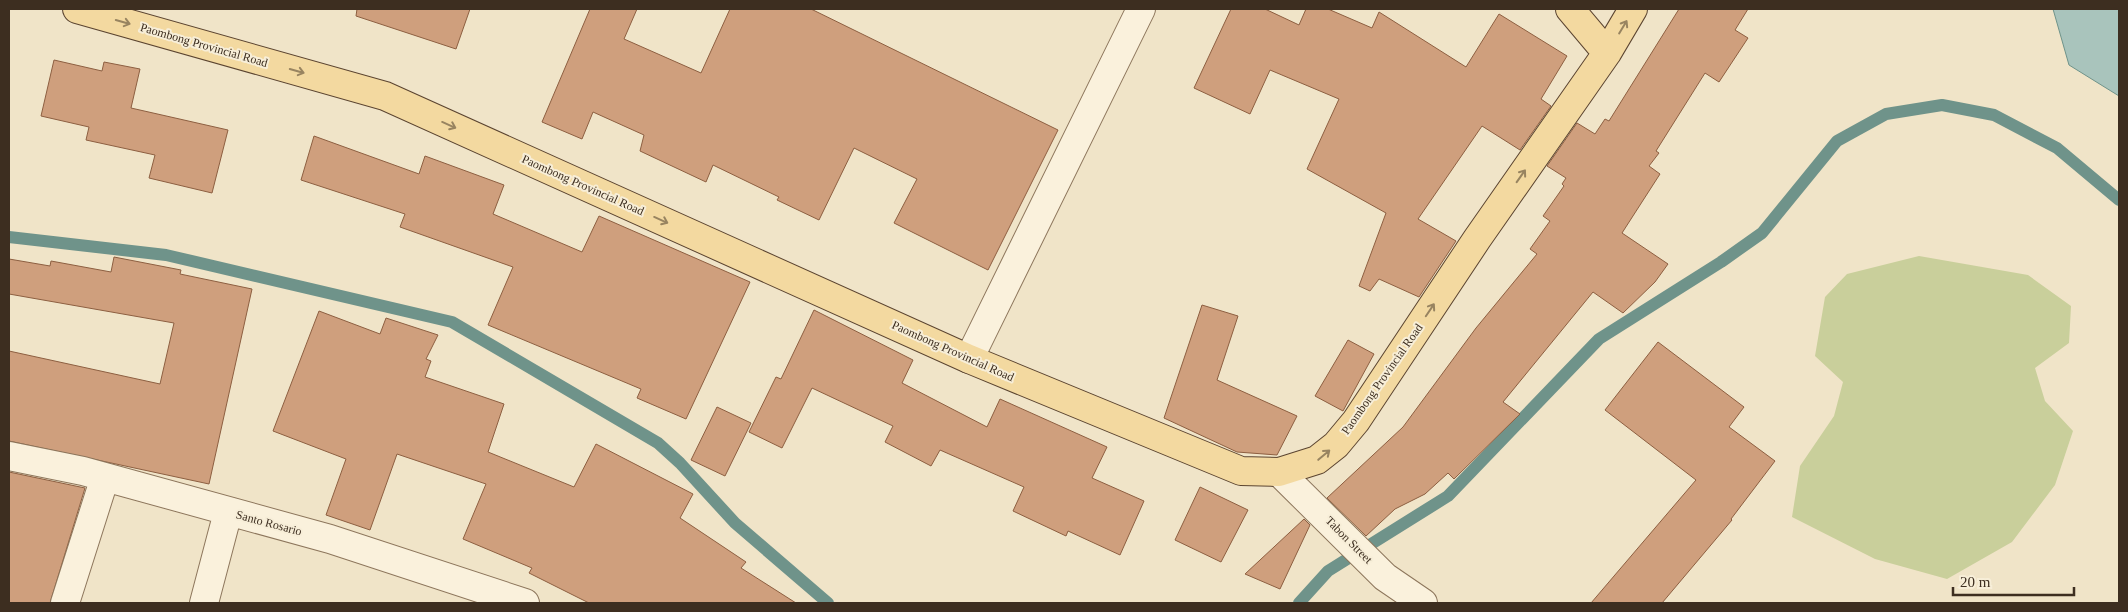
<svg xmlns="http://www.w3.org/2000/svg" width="2128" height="612" viewBox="0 0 2128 612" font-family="'Times New Roman',serif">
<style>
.green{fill:#c9cf9b}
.water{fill:#a9c4bc;stroke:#6f938a}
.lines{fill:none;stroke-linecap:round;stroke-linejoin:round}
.stream{stroke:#6f938a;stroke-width:12}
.building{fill:#cf9f7d;stroke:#8d5f41}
.minor-casing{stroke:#8d765c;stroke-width:30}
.major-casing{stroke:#5b4430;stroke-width:30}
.minor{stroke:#faf1dc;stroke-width:28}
.major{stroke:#f3d9a0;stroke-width:28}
.oneway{stroke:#988460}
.labels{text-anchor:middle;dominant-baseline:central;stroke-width:4;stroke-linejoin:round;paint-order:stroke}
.street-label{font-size:12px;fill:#3d2e20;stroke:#f7eed8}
</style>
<rect width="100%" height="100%" fill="#f0e4c8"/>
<path class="green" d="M 1919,256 L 2028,275 L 2071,306 L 2069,343 L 2035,368 L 2045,401 L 2073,431 L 2055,485 L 2012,542 L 1947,579 L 1875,559 L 1792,517 L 1800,466 L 1834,416 L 1843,382 L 1815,356 L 1825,297 L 1847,274 Z"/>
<path class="water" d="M 2053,9 L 2119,9 L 2119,96 L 2069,65 Z"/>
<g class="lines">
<path class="stream" d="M 9,237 L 166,255 L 452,322 L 658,443 L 680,463 L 735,523 L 828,603
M 1299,603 L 1328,571 L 1448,496 L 1599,339 L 1721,262 L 1762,233 L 1837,141 L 1886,114 L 1942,105 L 1994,115 L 2057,148 L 2119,200"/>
</g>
<path class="building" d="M 357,9 L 470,9 L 456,49 L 356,16 Z
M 590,9 L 637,9 L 624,39 L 701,73 L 730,9 L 811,9 L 1058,130 L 988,270 L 894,223 L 917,179 L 854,148 L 819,220 L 777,200 L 779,197 L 713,165 L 706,182 L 640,151 L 644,135 L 593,112 L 582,139 L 542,122 Z
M 1231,9 L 1265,9 L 1299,25 L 1306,9 L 1328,9 L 1372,28 L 1379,12 L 1466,67 L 1499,14 L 1567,56 L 1541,99 L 1551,106 L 1520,150 L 1482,126 L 1418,219 L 1456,241 L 1419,297 L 1379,279 L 1370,291 L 1359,286 L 1386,213 L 1307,169 L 1339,99 L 1270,70 L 1250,114 L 1194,88 Z
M 1679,9 L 1748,9 L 1735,30 L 1748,38 L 1719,82 L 1705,73 L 1656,151 L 1659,153 L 1649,166 L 1660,174 L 1622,233 L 1668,264 L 1655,282 L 1623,313 L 1593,292 L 1503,402 L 1520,414 L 1454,479 L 1448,473 L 1425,494 L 1395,509 L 1366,536 L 1327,498 L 1403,427 L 1476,328 L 1537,254 L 1530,249 L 1550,221 L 1543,216 L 1564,186 L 1562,184 L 1566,178 L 1547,166 L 1577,123 L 1595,134 L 1605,119 L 1609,121 Z
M 54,60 L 102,71 L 104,62 L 140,69 L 131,108 L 228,130 L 212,193 L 149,178 L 155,155 L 86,140 L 89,127 L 41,116 Z
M 314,136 L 419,174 L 425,156 L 504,185 L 493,214 L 582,252 L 599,216 L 750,282 L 686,419 L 637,398 L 641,389 L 488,325 L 513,267 L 400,227 L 405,214 L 301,180 Z
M 114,257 L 181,270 L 180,274 L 252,289 L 209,484 L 9,441 L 9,351 L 160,384 L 174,323 L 9,294 L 9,259 L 50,266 L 51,261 L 111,272 Z
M 1202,305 L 1238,316 L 1217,380 L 1297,416 L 1277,455 L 1237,452 L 1164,418 Z
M 814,310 L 913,360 L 902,383 L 987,427 L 1000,399 L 1107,447 L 1092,478 L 1144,501 L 1120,555 L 1068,531 L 1066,536 L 1013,511 L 1024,487 L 940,450 L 931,466 L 885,442 L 893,426 L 812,388 L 782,448 L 749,432 L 776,377 L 781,379 Z
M 319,311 L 380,334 L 386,318 L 438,335 L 426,359 L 431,361 L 425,377 L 504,404 L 488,452 L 574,487 L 596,444 L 693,494 L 680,518 L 746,562 L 741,568 L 796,603 L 589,603 L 529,573 L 532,568 L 463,539 L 486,484 L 397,454 L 370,530 L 326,515 L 346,459 L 273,431 Z
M 1348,340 L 1374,354 L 1343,411 L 1315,396 Z
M 1658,342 L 1744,407 L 1729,427 L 1775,461 L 1731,519 L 1732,520 L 1662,603 L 1591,603 L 1696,480 L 1605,410 Z
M 717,407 L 751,423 L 725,476 L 691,460 Z
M 9,472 L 85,488 L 50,603 L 9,603 Z
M 1200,487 L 1248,510 L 1221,562 L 1175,540 Z
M 1304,519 L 1310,525 L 1280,589 L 1245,574 Z"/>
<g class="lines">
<g class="minor-casing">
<path id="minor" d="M 969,359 L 1141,9
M 9,456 L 83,471 L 330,539 L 525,603
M 1279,472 L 1385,577 L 1423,603
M 65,603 L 105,477
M 204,603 L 228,512"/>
</g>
<g class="major-casing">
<path id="major" d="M 77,9 L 385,96 L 969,359 L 1241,471 L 1279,472 L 1317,460 L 1336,445 L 1356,421 L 1477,239 L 1607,53 L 1633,9
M 1570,9 L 1607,53"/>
</g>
<use href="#minor" class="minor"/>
<use href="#major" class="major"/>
</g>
<defs><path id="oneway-shaft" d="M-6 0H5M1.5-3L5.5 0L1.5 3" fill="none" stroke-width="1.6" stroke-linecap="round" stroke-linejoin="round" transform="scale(1.25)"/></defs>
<g class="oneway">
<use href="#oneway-shaft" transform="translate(123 22) rotate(16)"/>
<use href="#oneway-shaft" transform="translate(1623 27) rotate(-59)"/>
<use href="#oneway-shaft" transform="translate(297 71) rotate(16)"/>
<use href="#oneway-shaft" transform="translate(449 125) rotate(24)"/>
<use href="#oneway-shaft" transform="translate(1521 176) rotate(-55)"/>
<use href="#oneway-shaft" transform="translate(661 220) rotate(24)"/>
<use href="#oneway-shaft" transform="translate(1430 310) rotate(-56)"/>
<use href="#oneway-shaft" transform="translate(1324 455) rotate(-40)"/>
</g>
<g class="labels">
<g class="street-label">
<text transform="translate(204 45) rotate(16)">Paombong Provincial Road</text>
<text transform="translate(583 185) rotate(24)">Paombong Provincial Road</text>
<text transform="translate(953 351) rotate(24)">Paombong Provincial Road</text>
<text transform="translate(1382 379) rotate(-55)">Paombong Provincial Road</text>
<text transform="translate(269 523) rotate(15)">Santo Rosario</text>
<text transform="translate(1349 540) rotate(45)">Tabon Street</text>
</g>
</g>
<rect width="2128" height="612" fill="none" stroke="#3d2e20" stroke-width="20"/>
<path d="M1953 587v8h121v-8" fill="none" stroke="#3d2e20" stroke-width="2.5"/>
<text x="1960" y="587" font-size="15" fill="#3d2e20" stroke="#f7eed8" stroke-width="4" paint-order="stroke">20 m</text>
</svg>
